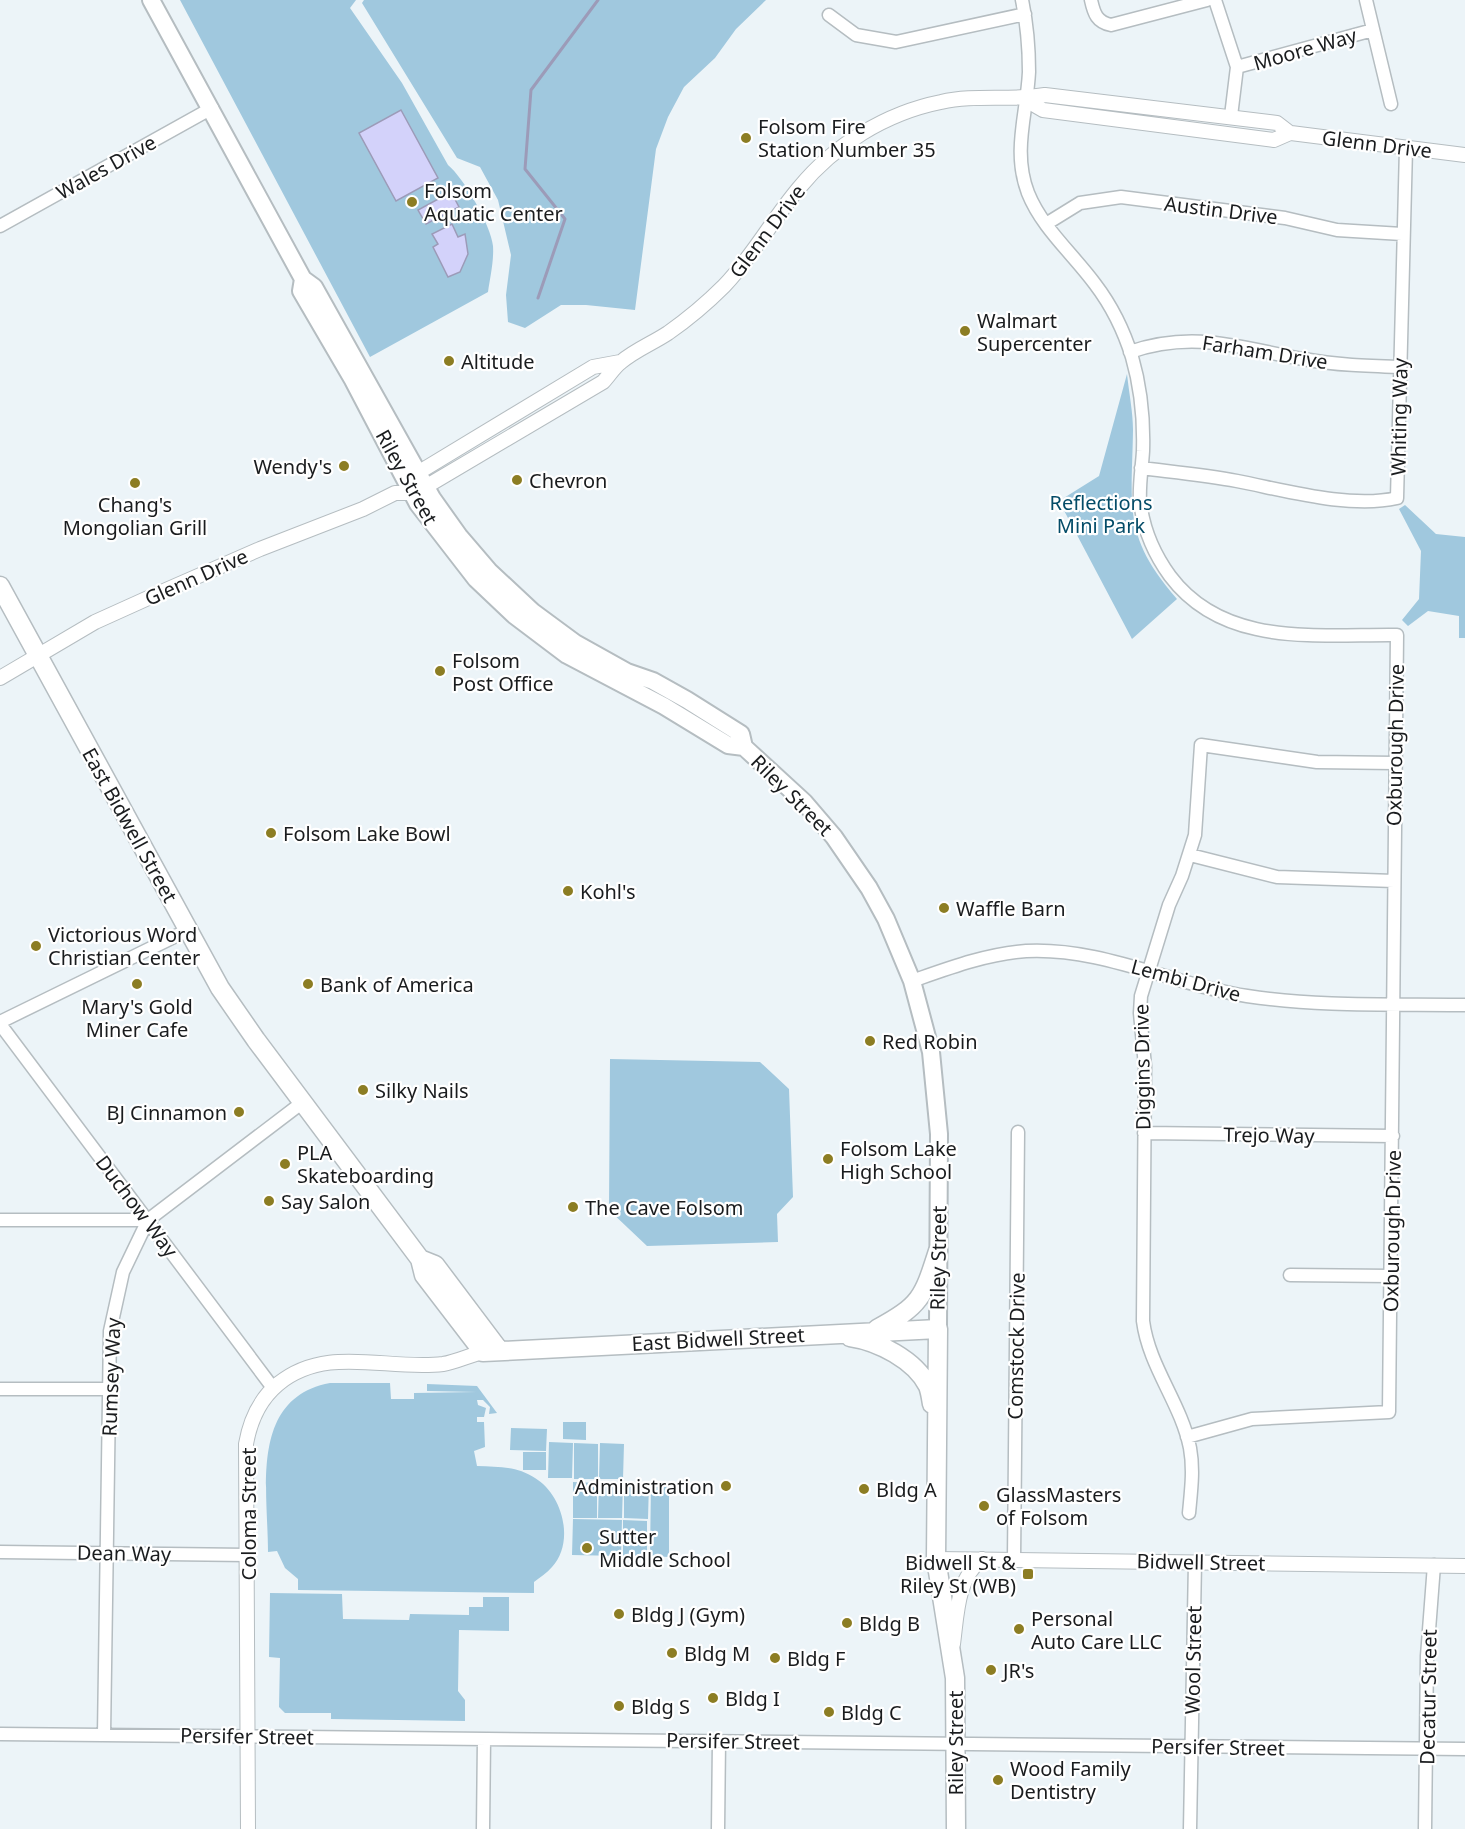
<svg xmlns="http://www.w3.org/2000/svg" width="1465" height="1829" viewBox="0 0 1465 1829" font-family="'Noto Sans',sans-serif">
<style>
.green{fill:#a0c8de}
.water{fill:#d3d2fa;stroke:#9c9bb8;stroke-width:1.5}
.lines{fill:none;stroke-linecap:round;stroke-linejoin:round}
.stream{stroke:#9c9bb8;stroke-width:3}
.minor-casing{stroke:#b5bdc1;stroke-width:15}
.tertiary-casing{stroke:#b5bdc1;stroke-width:16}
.secondary-casing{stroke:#b5bdc1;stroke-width:20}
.primary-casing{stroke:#b5bdc1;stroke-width:21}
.minor{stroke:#fff;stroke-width:12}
.tertiary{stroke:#fff;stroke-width:14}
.secondary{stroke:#fff;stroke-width:16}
.primary{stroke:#fff;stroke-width:18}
.poi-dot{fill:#8c7d23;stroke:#fff;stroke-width:2}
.labels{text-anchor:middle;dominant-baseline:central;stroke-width:4.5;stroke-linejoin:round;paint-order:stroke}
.street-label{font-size:20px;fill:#1a1c1e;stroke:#fff}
.poi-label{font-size:20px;fill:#1a1c1e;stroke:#fff;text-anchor:start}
.park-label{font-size:20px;fill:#044c68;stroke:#fff}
</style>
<rect width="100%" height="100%" fill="#ecf4f8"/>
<path class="green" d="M 180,0 L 356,0 L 350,8 L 402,83 L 448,165 C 463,177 491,225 493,246 C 494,261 490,278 488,292 L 370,357 Z
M 364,0 L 766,0 L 736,29 L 715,58 L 684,87 L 668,117 L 656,149 L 635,310 L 586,305 L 561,305 L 525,328 L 508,322 L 506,295 L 511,255 L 498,200 L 480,167 L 457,158 L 362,3 Z
M 1127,374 C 1129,393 1133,412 1133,430 C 1132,507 1122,536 1177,599 L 1132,639 L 1059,501 L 1099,476 Z
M 1405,505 L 1436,534 L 1465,537 L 1465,638 L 1459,638 L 1459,616 L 1428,611 L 1408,626 L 1402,620 L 1419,599 L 1421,551 L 1399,509 Z
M 610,1059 L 760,1062 L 789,1089 L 793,1197 L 777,1214 L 778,1242 L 647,1246 L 609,1210 Z
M 330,1383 L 390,1383 L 391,1399 L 414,1399 L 414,1393 L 477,1392 L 427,1391 L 427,1384 L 477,1386 L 497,1413 L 489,1414 L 490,1407 L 483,1400 L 477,1400 L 478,1405 L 486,1408 L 484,1417 L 477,1417 L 477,1422 L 484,1422 L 485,1447 L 474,1451 L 477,1466 C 498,1467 517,1466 535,1478 C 563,1495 575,1542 552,1567 C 547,1573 540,1577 534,1582 L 534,1593 L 298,1590 L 298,1579 L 285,1568 L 277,1551 L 268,1552 C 268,1491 249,1398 330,1383 Z
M 563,1422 L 586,1422 L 586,1440 L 563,1439 Z
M 511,1428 L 547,1429 L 546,1451 L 510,1450 Z
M 549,1442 L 573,1443 L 572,1478 L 548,1478 Z
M 574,1443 L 598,1444 L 598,1479 L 574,1479 Z
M 600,1443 L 624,1444 L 623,1479 L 599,1479 Z
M 523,1452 L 546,1452 L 546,1470 L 523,1470 Z
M 573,1482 L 597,1483 L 597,1518 L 573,1518 Z
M 599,1482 L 623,1483 L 622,1518 L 598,1518 Z
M 624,1483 L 649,1483 L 648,1519 L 624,1518 Z
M 651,1483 L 669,1483 L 669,1557 L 650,1556 Z
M 573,1519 L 622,1520 L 621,1556 L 572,1555 Z
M 623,1520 L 647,1521 L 647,1556 L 623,1556 Z
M 270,1593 L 342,1594 L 343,1619 L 409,1620 L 410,1614 L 469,1615 L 469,1607 L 483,1607 L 483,1597 L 509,1597 L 509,1631 L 459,1630 L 458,1691 L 465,1700 L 465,1721 L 331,1719 L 331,1713 L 285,1713 L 279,1707 L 280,1658 L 269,1657 Z"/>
<path class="water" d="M 401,110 L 438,178 L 396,201 L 359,133 Z
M 451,192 L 459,207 L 426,224 L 418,210 Z
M 452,224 L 458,237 L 465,234 L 468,254 L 460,272 L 448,277 L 433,247 L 438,244 L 432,234 Z"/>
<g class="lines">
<path class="stream" d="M 538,298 L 565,219 L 525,169 L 531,90 L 598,0"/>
<g class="minor-casing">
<path id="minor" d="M 1022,0 C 1027,24 1029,48 1029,72 C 1027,114 1012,151 1028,193 C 1042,228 1073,254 1095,284 C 1111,305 1124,331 1132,357 C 1141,388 1144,418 1143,451 C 1142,468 1139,484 1140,501 C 1143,528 1154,554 1170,576 C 1224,648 1317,634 1397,635 L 1389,1412 L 1252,1419 L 1187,1437
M 1091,0 C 1094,14 1097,22 1111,25 L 1207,0
M 1215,0 L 1237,67 L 1231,116
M 1366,0 L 1391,104
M 829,15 L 856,35 L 896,42 L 1025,14
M 1237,67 L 1373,30
M 1046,224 L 1080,203 L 1121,197 L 1285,218 L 1337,230 L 1402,234
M 0,226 L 212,108
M 1130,352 C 1194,330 1240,348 1303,359 C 1336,365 1368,366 1400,367
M 1141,468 C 1173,472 1206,475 1237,481 C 1284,490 1350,509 1397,498 L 1406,148
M 1190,855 L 1277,877 L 1394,881
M 912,981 C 949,968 986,954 1026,951 C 1102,947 1173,985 1247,996 C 1319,1007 1393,1004 1465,1005
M 0,1022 L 188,930
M 0,1024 L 273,1388
M 1144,1133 L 1393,1136
M 0,1220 L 148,1220
M 1290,1275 L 1391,1276
M 0,1389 L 109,1389
M 1189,1513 C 1191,1491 1194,1470 1190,1448 C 1181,1403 1149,1367 1143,1321 L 1145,1066 L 1140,1013 L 1141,996 L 1169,905 L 1182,876 L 1195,835 L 1201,745 L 1317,762 L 1395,763
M 0,1552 L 248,1555
M 1014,1560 L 1018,1132
M 0,1734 L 1465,1749
M 104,1735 L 110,1331 L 123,1272 L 148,1220 L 303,1102
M 483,1829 L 484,1739
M 718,1829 L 719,1741
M 1190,1829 L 1195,1562
M 1425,1829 L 1427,1656 L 1434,1565"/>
</g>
<g class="tertiary-casing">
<path id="tertiary" d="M 1024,99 L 1043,110 L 1274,140 L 1290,133
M 1283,132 L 1465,155
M 411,477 L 593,367 L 620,362
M 0,678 L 95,622 L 157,594 L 260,549 L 363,509 L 395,493 L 413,493 L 427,486 L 603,382 C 609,376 614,367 621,362 C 635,350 653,343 668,333 C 688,319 707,303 724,286 C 753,256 772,220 799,188 C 834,145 886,113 941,102 C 975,94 1010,101 1045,95 L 1277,123 L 1290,133
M 936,1559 L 1465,1566
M 953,1644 C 957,1614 957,1578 982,1559
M 248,1829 L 246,1444 C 250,1421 260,1399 278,1384 C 327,1344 387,1371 443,1364 C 456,1362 470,1355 483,1352"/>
</g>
<g class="secondary-casing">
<path id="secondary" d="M 151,0 L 303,279 L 314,287 L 432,498 L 459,536 L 489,571 L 533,612 L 575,643 L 627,672 L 653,681 L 687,700 L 741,734 L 744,747
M 303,279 L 301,291 L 353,380 L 418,504 L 476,579 L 514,615 L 567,655 L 664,706 L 728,745 L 744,747 L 804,802 L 834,837 L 869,888 L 886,919 L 912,981 L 931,1052 L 939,1134 L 938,1329"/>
</g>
<g class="primary-casing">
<path id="primary" d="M 0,586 L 220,988 L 256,1040 L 420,1259 L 424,1275 L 483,1352 L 938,1329 L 936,1559 L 955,1678 L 956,1829
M 420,1259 L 435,1265 L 499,1350
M 877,1329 C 921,1305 923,1298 938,1251
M 850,1337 C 878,1341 915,1360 928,1386 C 930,1391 931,1398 932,1404"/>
</g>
<use href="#minor" class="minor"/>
<use href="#tertiary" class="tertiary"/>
<use href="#secondary" class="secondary"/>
<use href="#primary" class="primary"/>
</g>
<g class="poi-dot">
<circle cx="746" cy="138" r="6"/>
<circle cx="412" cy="202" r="6"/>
<circle cx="965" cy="331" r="6"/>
<circle cx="449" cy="361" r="6"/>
<circle cx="344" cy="466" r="6"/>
<circle cx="517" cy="480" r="6"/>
<circle cx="135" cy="483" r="6"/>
<circle cx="440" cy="671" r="6"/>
<circle cx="271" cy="833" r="6"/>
<circle cx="568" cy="891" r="6"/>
<circle cx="944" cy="908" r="6"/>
<circle cx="36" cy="946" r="6"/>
<circle cx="137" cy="984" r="6"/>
<circle cx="308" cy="984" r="6"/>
<circle cx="870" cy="1041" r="6"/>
<circle cx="363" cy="1090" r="6"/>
<circle cx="239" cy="1112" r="6"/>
<circle cx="828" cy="1159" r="6"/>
<circle cx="285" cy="1164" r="6"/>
<circle cx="269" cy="1201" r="6"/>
<circle cx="573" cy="1207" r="6"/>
<circle cx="726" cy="1486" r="6"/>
<circle cx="864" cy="1489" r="6"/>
<circle cx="984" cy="1506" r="6"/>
<circle cx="587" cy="1548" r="6"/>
<rect x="1022" y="1568" width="12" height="12" rx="3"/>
<circle cx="619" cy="1614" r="6"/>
<circle cx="847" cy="1623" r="6"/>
<circle cx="1019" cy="1629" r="6"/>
<circle cx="672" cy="1653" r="6"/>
<circle cx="775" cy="1658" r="6"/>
<circle cx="991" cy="1670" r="6"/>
<circle cx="713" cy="1698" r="6"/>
<circle cx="619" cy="1706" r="6"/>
<circle cx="829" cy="1712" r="6"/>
<circle cx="998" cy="1780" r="6"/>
</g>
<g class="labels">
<g class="street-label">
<text transform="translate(1305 49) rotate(-16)">Moore Way</text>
<text transform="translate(1377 144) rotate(7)">Glenn Drive</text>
<text transform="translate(106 167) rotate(-29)">Wales Drive</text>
<text transform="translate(1221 210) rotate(7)">Austin Drive</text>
<text transform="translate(767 231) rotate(-53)">Glenn Drive</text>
<text transform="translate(1265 352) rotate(9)">Farham Drive</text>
<text transform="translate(1399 417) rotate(-89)">Whiting Way</text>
<text transform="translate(407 477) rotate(61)">Riley Street</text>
<text transform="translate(196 577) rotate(-24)">Glenn Drive</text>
<text transform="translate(1395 745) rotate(-89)">Oxburough Drive</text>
<text transform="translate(792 795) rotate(45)">Riley Street</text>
<text transform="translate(130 825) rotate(61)">East Bidwell Street</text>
<text transform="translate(1186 980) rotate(15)">Lembi Drive</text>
<text transform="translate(1142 1067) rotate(-91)">Diggins Drive</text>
<text transform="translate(1269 1135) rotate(1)">Trejo Way</text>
<text transform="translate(137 1206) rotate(53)">Duchow Way</text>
<text transform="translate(1392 1231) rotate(-89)">Oxburough Drive</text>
<text transform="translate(938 1258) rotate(-89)">Riley Street</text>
<text transform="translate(718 1339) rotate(-3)">East Bidwell Street</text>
<text transform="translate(1016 1346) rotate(-89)">Comstock Drive</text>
<text transform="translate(111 1377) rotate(-88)">Rumsey Way</text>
<text transform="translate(248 1514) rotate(-90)">Coloma Street</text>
<text transform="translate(124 1553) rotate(1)">Dean Way</text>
<text transform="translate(1201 1562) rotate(1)">Bidwell Street</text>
<text transform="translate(1193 1660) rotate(-89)">Wool Street</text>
<text transform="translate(1428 1697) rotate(-89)">Decatur Street</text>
<text transform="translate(247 1736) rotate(1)">Persifer Street</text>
<text transform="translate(733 1741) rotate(1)">Persifer Street</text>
<text transform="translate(955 1743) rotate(-90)">Riley Street</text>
<text transform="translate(1218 1747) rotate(1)">Persifer Street</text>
</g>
<g class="poi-label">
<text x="758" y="126">Folsom Fire<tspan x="758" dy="23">Station Number 35</tspan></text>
<text x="424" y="190">Folsom<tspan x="424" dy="23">Aquatic Center</tspan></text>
<text x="977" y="320">Walmart<tspan x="977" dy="23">Supercenter</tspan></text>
<text x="461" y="361">Altitude</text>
<text x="332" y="466" text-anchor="end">Wendy's</text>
<text x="529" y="480">Chevron</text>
<text x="135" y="504" text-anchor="middle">Chang's<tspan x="135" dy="23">Mongolian Grill</tspan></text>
<text x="452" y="660">Folsom<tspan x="452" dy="23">Post Office</tspan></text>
<text x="283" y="833">Folsom Lake Bowl</text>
<text x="580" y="891">Kohl's</text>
<text x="956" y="908">Waffle Barn</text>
<text x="48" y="934">Victorious Word<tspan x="48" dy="23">Christian Center</tspan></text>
<text x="320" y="984">Bank of America</text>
<text x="137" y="1006" text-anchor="middle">Mary's Gold<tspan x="137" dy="23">Miner Cafe</tspan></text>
<text x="882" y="1041">Red Robin</text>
<text x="375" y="1090">Silky Nails</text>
<text x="227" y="1112" text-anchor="end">BJ Cinnamon</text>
<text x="840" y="1148">Folsom Lake<tspan x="840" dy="23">High School</tspan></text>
<text x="297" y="1152">PLA<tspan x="297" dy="23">Skateboarding</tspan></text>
<text x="281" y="1201">Say Salon</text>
<text x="585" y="1207">The Cave Folsom</text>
<text x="714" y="1486" text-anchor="end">Administration</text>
<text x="876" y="1489">Bldg A</text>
<text x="996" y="1494">GlassMasters<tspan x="996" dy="23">of Folsom</tspan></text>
<text x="599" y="1536">Sutter<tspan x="599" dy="23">Middle School</tspan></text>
<text x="1016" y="1562" text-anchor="end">Bidwell St &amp;<tspan x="1016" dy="23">Riley St (WB)</tspan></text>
<text x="631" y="1614">Bldg J (Gym)</text>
<text x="1031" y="1618">Personal<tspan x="1031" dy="23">Auto Care LLC</tspan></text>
<text x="859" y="1623">Bldg B</text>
<text x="684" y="1653">Bldg M</text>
<text x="787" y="1658">Bldg F</text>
<text x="1003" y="1670">JR's</text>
<text x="725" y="1698">Bldg I</text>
<text x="631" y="1706">Bldg S</text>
<text x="841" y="1712">Bldg C</text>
<text x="1010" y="1768">Wood Family<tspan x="1010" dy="23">Dentistry</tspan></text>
</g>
<g class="park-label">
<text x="1101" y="502">Reflections<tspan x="1101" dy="23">Mini Park</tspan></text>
</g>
</g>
</svg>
